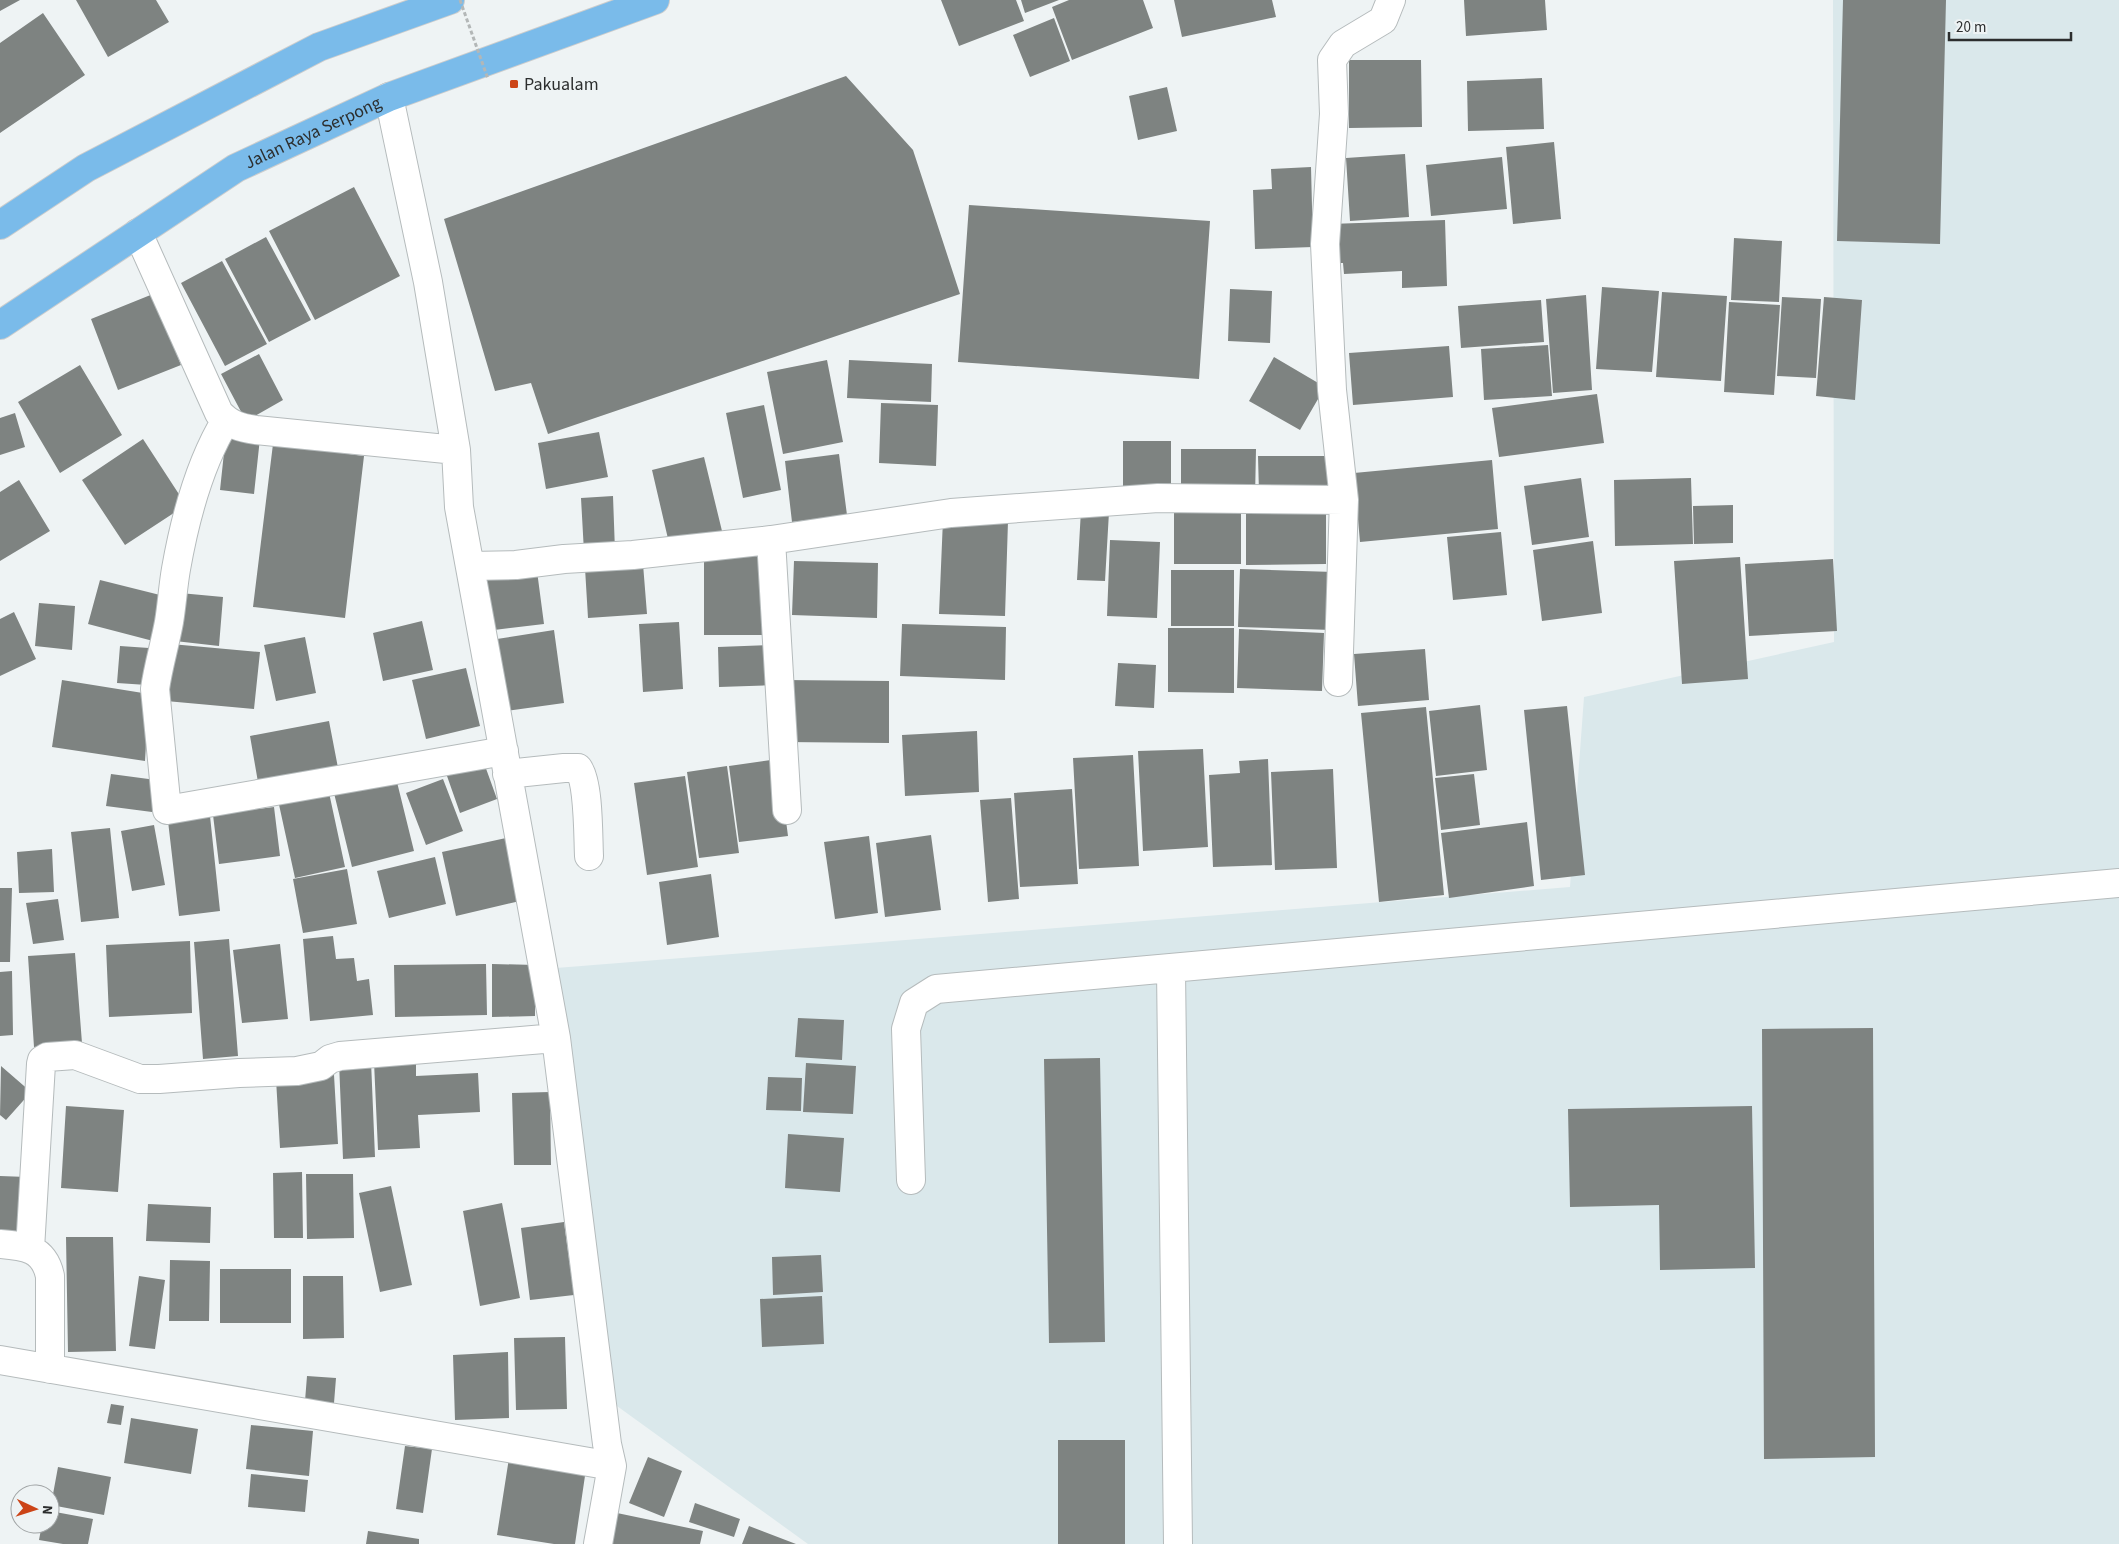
<svg xmlns="http://www.w3.org/2000/svg" width="2119" height="1544" viewBox="0 0 2119 1544" font-family="'Source Sans 3',sans-serif">
<style>
.built{fill:#dae8eb}
.building{fill:#7e8381}
.lines{fill:none;stroke-linecap:round;stroke-linejoin:round}
.minor-casing{stroke:#b5bbbc;stroke-width:30}
.primary-casing{stroke:#cccdcd;stroke-width:30}
.minor{stroke:#fff;stroke-width:28}
.primary{stroke:#7abbea;stroke-width:28}
.path-bridge{stroke:#b3b7b7;stroke-width:3;stroke-dasharray:4 2.5;stroke-linecap:butt}
.poi-dot{fill:#cc4417;stroke:#eef3f4;stroke-width:2}
.labels{text-anchor:middle;dominant-baseline:central;stroke-width:4;stroke-linejoin:round;paint-order:stroke}
.poi-label{font-size:18px;fill:#2c2e2e;stroke:#eef3f4;text-anchor:start}
.street-label{font-size:18px;fill:#2c2e2e;stroke:#eef3f4}
</style>
<rect width="100%" height="100%" fill="#eef3f4"/>
<path class="built" d="M 1833,0 L 2119,0 L 2119,1544 L 808,1544 L 599,1393 L 556,968 L 1570,887 L 1584,697 L 1834,642 Z"/>
<path class="building" d="M 0,0 L 20,0 L 0,11 Z
M 76,0 L 156,0 L 169,22 L 108,57 Z
M 941,0 L 1016,0 L 1024,21 L 959,46 Z
M 1021,0 L 1059,0 L 1025,13 Z
M 1069,0 L 1143,0 L 1153,28 L 1072,60 L 1052,7 Z
M 1174,0 L 1272,0 L 1276,17 L 1182,37 Z
M 1464,0 L 1545,0 L 1547,30 L 1466,36 Z
M 1843,0 L 1946,0 L 1940,244 L 1837,241 Z
M 43,13 L 85,75 L 0,133 L 0,43 Z
M 1054,18 L 1070,61 L 1030,77 L 1013,35 Z
M 1349,60 L 1421,60 L 1422,127 L 1349,128 Z
M 846,76 L 913,150 L 960,294 L 548,434 L 531,383 L 495,391 L 444,219 Z
M 1542,78 L 1544,129 L 1468,131 L 1467,81 Z
M 1167,87 L 1177,131 L 1138,140 L 1129,96 Z
M 1554,142 L 1561,219 L 1513,224 L 1506,147 Z
M 1405,154 L 1409,217 L 1350,221 L 1346,158 Z
M 1502,157 L 1507,209 L 1431,216 L 1426,165 Z
M 1311,167 L 1313,247 L 1255,249 L 1253,190 L 1272,189 L 1271,169 Z
M 354,187 L 400,276 L 315,320 L 269,231 Z
M 969,205 L 1210,221 L 1199,379 L 958,362 Z
M 1445,220 L 1447,286 L 1402,288 L 1402,271 L 1344,274 L 1343,263 L 1332,263 L 1330,224 Z
M 266,237 L 311,320 L 269,342 L 225,259 Z
M 1734,238 L 1782,241 L 1779,302 L 1731,300 Z
M 222,261 L 267,344 L 225,366 L 181,283 Z
M 1602,287 L 1659,291 L 1652,372 L 1596,369 Z
M 1230,289 L 1272,291 L 1270,343 L 1228,341 Z
M 1662,292 L 1727,296 L 1721,381 L 1656,377 Z
M 153,294 L 181,365 L 118,390 L 91,319 Z
M 1586,295 L 1592,390 L 1553,393 L 1546,299 Z
M 1782,297 L 1821,299 L 1816,378 L 1777,376 Z
M 1824,297 L 1862,300 L 1855,400 L 1816,396 Z
M 1541,300 L 1544,342 L 1461,348 L 1458,306 Z
M 1729,302 L 1780,305 L 1774,395 L 1724,392 Z
M 1548,345 L 1552,396 L 1484,400 L 1481,349 Z
M 1449,346 L 1453,397 L 1353,405 L 1349,353 Z
M 259,354 L 283,400 L 246,421 L 221,374 Z
M 1274,357 L 1325,387 L 1300,430 L 1249,401 Z
M 827,360 L 843,442 L 783,454 L 767,372 Z
M 849,360 L 932,364 L 931,402 L 847,398 Z
M 80,365 L 122,435 L 60,473 L 18,402 Z
M 1597,394 L 1604,443 L 1499,457 L 1492,408 Z
M 881,403 L 938,405 L 936,466 L 879,463 Z
M 764,405 L 781,490 L 743,498 L 726,413 Z
M 15,413 L 25,447 L 0,455 L 0,418 Z
M 599,432 L 608,477 L 546,489 L 538,443 Z
M 226,434 L 260,438 L 254,494 L 220,490 Z
M 143,439 L 186,505 L 125,545 L 82,480 Z
M 1123,441 L 1171,441 L 1171,494 L 1123,494 Z
M 273,444 L 364,456 L 345,618 L 253,607 Z
M 1181,449 L 1256,449 L 1255,498 L 1181,498 Z
M 839,454 L 847,515 L 792,522 L 785,461 Z
M 1258,456 L 1337,456 L 1337,492 L 1259,493 Z
M 704,457 L 722,531 L 669,543 L 652,470 Z
M 1492,460 L 1498,529 L 1360,542 L 1354,473 Z
M 1581,478 L 1589,537 L 1532,545 L 1524,486 Z
M 1691,478 L 1693,544 L 1615,546 L 1614,480 Z
M 19,480 L 50,531 L 0,561 L 0,492 Z
M 613,496 L 615,551 L 584,552 L 581,498 Z
M 1246,502 L 1326,502 L 1326,564 L 1246,565 Z
M 1733,505 L 1733,543 L 1694,544 L 1693,506 Z
M 1174,507 L 1241,507 L 1241,564 L 1174,564 Z
M 1081,510 L 1109,512 L 1105,581 L 1077,580 Z
M 943,519 L 1008,521 L 1005,616 L 939,614 Z
M 1501,532 L 1507,595 L 1453,600 L 1447,537 Z
M 1110,540 L 1160,542 L 1157,618 L 1107,616 Z
M 1593,541 L 1602,613 L 1542,621 L 1533,550 Z
M 704,555 L 763,555 L 764,635 L 704,635 Z
M 1740,557 L 1748,679 L 1682,684 L 1674,561 Z
M 1833,559 L 1837,631 L 1749,636 L 1745,564 Z
M 794,561 L 878,563 L 877,618 L 792,615 Z
M 643,564 L 647,614 L 588,618 L 585,568 Z
M 1240,569 L 1334,572 L 1332,630 L 1238,627 Z
M 1171,570 L 1234,570 L 1234,626 L 1171,626 Z
M 537,571 L 544,624 L 486,631 L 480,578 Z
M 100,580 L 168,597 L 157,642 L 88,624 Z
M 180,593 L 223,597 L 219,646 L 175,641 Z
M 39,603 L 75,606 L 72,650 L 35,646 Z
M 14,612 L 36,659 L 0,676 L 0,619 Z
M 422,621 L 433,670 L 383,681 L 373,633 Z
M 679,622 L 683,689 L 643,692 L 639,624 Z
M 902,624 L 1006,627 L 1005,680 L 900,676 Z
M 1168,628 L 1234,628 L 1234,693 L 1168,692 Z
M 1239,629 L 1324,633 L 1322,691 L 1237,688 Z
M 554,630 L 564,703 L 506,711 L 497,639 Z
M 305,637 L 316,693 L 276,701 L 264,645 Z
M 171,644 L 260,652 L 254,709 L 166,701 Z
M 774,645 L 776,685 L 719,687 L 718,647 Z
M 120,646 L 149,648 L 147,685 L 117,683 Z
M 1425,649 L 1429,700 L 1358,706 L 1354,654 Z
M 1118,663 L 1156,665 L 1154,708 L 1115,706 Z
M 466,668 L 480,726 L 426,739 L 412,680 Z
M 62,680 L 149,694 L 145,761 L 52,747 Z
M 784,680 L 889,681 L 889,743 L 784,742 Z
M 1480,705 L 1487,770 L 1436,776 L 1429,711 Z
M 1567,706 L 1585,875 L 1541,880 L 1524,710 Z
M 1426,707 L 1444,895 L 1379,902 L 1361,713 Z
M 329,721 L 339,773 L 259,788 L 250,736 Z
M 977,731 L 979,792 L 905,796 L 902,735 Z
M 1203,749 L 1208,847 L 1143,851 L 1138,751 Z
M 1133,755 L 1139,866 L 1079,869 L 1073,758 Z
M 778,759 L 788,836 L 739,842 L 729,766 Z
M 1268,759 L 1272,865 L 1213,867 L 1209,775 L 1240,773 L 1239,761 Z
M 484,763 L 497,799 L 460,813 L 447,776 Z
M 727,766 L 739,853 L 699,858 L 687,772 Z
M 1333,769 L 1337,868 L 1275,870 L 1271,772 Z
M 111,774 L 156,780 L 152,812 L 106,806 Z
M 395,774 L 414,851 L 352,867 L 333,789 Z
M 1474,774 L 1480,825 L 1441,830 L 1435,778 Z
M 685,776 L 698,867 L 647,875 L 634,783 Z
M 443,779 L 463,831 L 426,845 L 406,793 Z
M 328,788 L 345,867 L 295,878 L 278,800 Z
M 1072,789 L 1078,884 L 1020,887 L 1014,793 Z
M 1011,798 L 1019,899 L 988,902 L 980,800 Z
M 274,807 L 280,856 L 219,864 L 213,815 Z
M 210,816 L 220,911 L 179,916 L 168,821 Z
M 1527,822 L 1534,886 L 1449,898 L 1441,833 Z
M 154,825 L 165,885 L 132,891 L 121,831 Z
M 110,828 L 119,918 L 81,922 L 71,832 Z
M 931,835 L 941,910 L 885,917 L 876,843 Z
M 869,836 L 878,913 L 835,919 L 824,842 Z
M 506,838 L 520,901 L 456,916 L 442,852 Z
M 52,849 L 54,892 L 19,893 L 17,852 Z
M 435,857 L 446,904 L 389,918 L 377,871 Z
M 347,869 L 357,924 L 303,933 L 293,879 Z
M 711,874 L 719,937 L 667,945 L 659,882 Z
M 0,888 L 12,888 L 10,962 L 0,962 Z
M 58,899 L 64,940 L 33,944 L 26,903 Z
M 333,936 L 336,959 L 354,958 L 357,981 L 369,979 L 373,1015 L 310,1021 L 303,939 Z
M 229,939 L 238,1056 L 203,1059 L 194,942 Z
M 190,941 L 192,1013 L 109,1017 L 106,945 Z
M 280,944 L 288,1019 L 242,1023 L 233,950 Z
M 75,953 L 82,1043 L 34,1047 L 28,956 Z
M 486,964 L 487,1015 L 395,1017 L 394,965 Z
M 492,964 L 535,965 L 535,1016 L 492,1017 Z
M 12,971 L 13,1035 L 0,1036 L 0,972 Z
M 798,1018 L 844,1020 L 842,1060 L 795,1057 Z
M 1873,1028 L 1875,1457 L 1764,1459 L 1762,1029 Z
M 1100,1058 L 1105,1342 L 1049,1343 L 1044,1059 Z
M 416,1059 L 416,1076 L 478,1073 L 480,1112 L 418,1115 L 420,1148 L 378,1150 L 374,1062 Z
M 371,1061 L 375,1157 L 343,1159 L 339,1062 Z
M 806,1063 L 856,1066 L 853,1114 L 803,1112 Z
M 1,1066 L 31,1092 L 6,1120 L 0,1115 Z
M 334,1075 L 338,1144 L 280,1148 L 276,1079 Z
M 768,1077 L 802,1078 L 801,1111 L 766,1110 Z
M 550,1092 L 551,1165 L 514,1165 L 512,1093 Z
M 66,1106 L 124,1110 L 118,1192 L 61,1188 Z
M 1752,1106 L 1755,1268 L 1660,1270 L 1659,1205 L 1570,1207 L 1568,1109 Z
M 788,1134 L 844,1138 L 840,1192 L 785,1188 Z
M 302,1172 L 303,1238 L 274,1238 L 273,1173 Z
M 306,1174 L 353,1174 L 354,1238 L 307,1239 Z
M 0,1176 L 27,1177 L 25,1233 L 0,1232 Z
M 391,1186 L 412,1285 L 380,1292 L 359,1193 Z
M 502,1203 L 520,1298 L 480,1306 L 463,1211 Z
M 148,1204 L 211,1207 L 210,1243 L 146,1241 Z
M 564,1222 L 574,1295 L 530,1300 L 521,1228 Z
M 66,1237 L 113,1237 L 116,1351 L 68,1352 Z
M 821,1255 L 823,1292 L 773,1295 L 772,1257 Z
M 170,1260 L 210,1261 L 209,1321 L 169,1321 Z
M 220,1269 L 291,1269 L 291,1323 L 220,1323 Z
M 139,1276 L 165,1280 L 155,1349 L 129,1346 Z
M 303,1276 L 343,1276 L 344,1338 L 303,1339 Z
M 822,1296 L 824,1344 L 762,1347 L 760,1299 Z
M 565,1337 L 567,1409 L 516,1410 L 514,1338 Z
M 508,1352 L 509,1418 L 455,1420 L 453,1355 Z
M 307,1376 L 336,1378 L 334,1403 L 305,1401 Z
M 111,1404 L 124,1406 L 121,1425 L 107,1423 Z
M 131,1418 L 198,1429 L 191,1474 L 124,1463 Z
M 251,1425 L 313,1431 L 309,1476 L 246,1469 Z
M 1058,1440 L 1125,1440 L 1125,1544 L 1058,1544 Z
M 405,1446 L 432,1449 L 423,1513 L 396,1509 Z
M 648,1457 L 682,1471 L 664,1517 L 629,1503 Z
M 509,1458 L 586,1469 L 575,1544 L 554,1544 L 497,1535 Z
M 58,1467 L 111,1477 L 104,1515 L 51,1505 Z
M 251,1474 L 308,1480 L 305,1512 L 248,1507 Z
M 695,1503 L 740,1519 L 734,1537 L 689,1522 Z
M 50,1511 L 93,1519 L 88,1544 L 63,1544 L 39,1540 L 42,1524 L 50,1524 Z
M 617,1513 L 703,1531 L 700,1544 L 610,1544 Z
M 749,1526 L 796,1544 L 742,1544 Z
M 368,1531 L 419,1539 L 419,1544 L 366,1544 Z"/>
<g class="lines">
<g class="minor-casing">
<path id="minor" d="M 389,97 L 428,282 L 456,450 L 459,507 L 556,1038 L 607,1444 L 612,1466 L 598,1544
M 138,233 L 219,413 C 230,425 241,428 256,430 L 456,450
M 226,420 C 199,464 185,518 176,569 C 173,586 172,604 169,622 C 165,644 158,667 155,689 L 167,810 L 504,751
M 771,540 L 787,810
M 470,566 L 516,565 L 564,559 L 633,555 L 771,540 L 951,513 L 1158,498 L 1344,500
M 1338,682 L 1344,500 L 1332,390 L 1325,244 L 1334,114 L 1332,60 L 1343,44 L 1383,20 L 1391,0
M 507,774 L 564,768 L 578,768 C 589,782 588,836 589,856
M 1171,970 L 1178,1544
M 911,1180 L 906,1029 L 914,1003 L 936,989 L 2119,883
M 0,1244 C 25,1246 44,1248 50,1276 L 50,1369
M 30,1249 L 41,1064 L 42,1060 L 47,1057 L 75,1055 L 140,1079 L 159,1079 L 239,1073 L 297,1071 L 321,1066 L 330,1059 L 340,1056 L 556,1038
M 0,1360 L 612,1466"/>
</g>
<g class="primary-casing">
<g id="primary">
<path d="M 0,225 L 86,168 L 319,47 L 450,0"/>
<path id="s1" d="M 0,325 L 236,168 L 389,97 L 655,0"/>
</g>
</g>
<use href="#minor" class="minor"/>
<use href="#primary" class="primary"/>
<path class="path-bridge" d="M 460,0 L 488,79"/>
</g>
<rect class="poi-dot" x="509" y="79" width="10" height="10" rx="2.5"/>
<g class="labels">
<g class="poi-label">
<text x="524" y="84">Pakualam</text>
</g>
<g class="street-label">
<text stroke="none"><textPath href="#s1" startOffset="368">Jalan Raya Serpong</textPath></text>
</g>
</g>
<g transform="translate(35 1509) rotate(94)"><circle r="24" fill="#eef3f4" stroke="#a0a4a5"/>
<path d="M0-4L9 19L0 12L-9 19Z" fill="#cc4417"/>
<text y="-8" font-size="14" font-weight="bold" text-anchor="middle" fill="#2c2e2e">N</text>
</g>
<path d="M1949 32v8h122v-8" fill="none" stroke="#2c2e2e" stroke-width="2.5"/>
<text x="1956" y="32" font-size="15" fill="#2c2e2e" stroke="#eef3f4" stroke-width="4" paint-order="stroke">20 m</text>
</svg>
